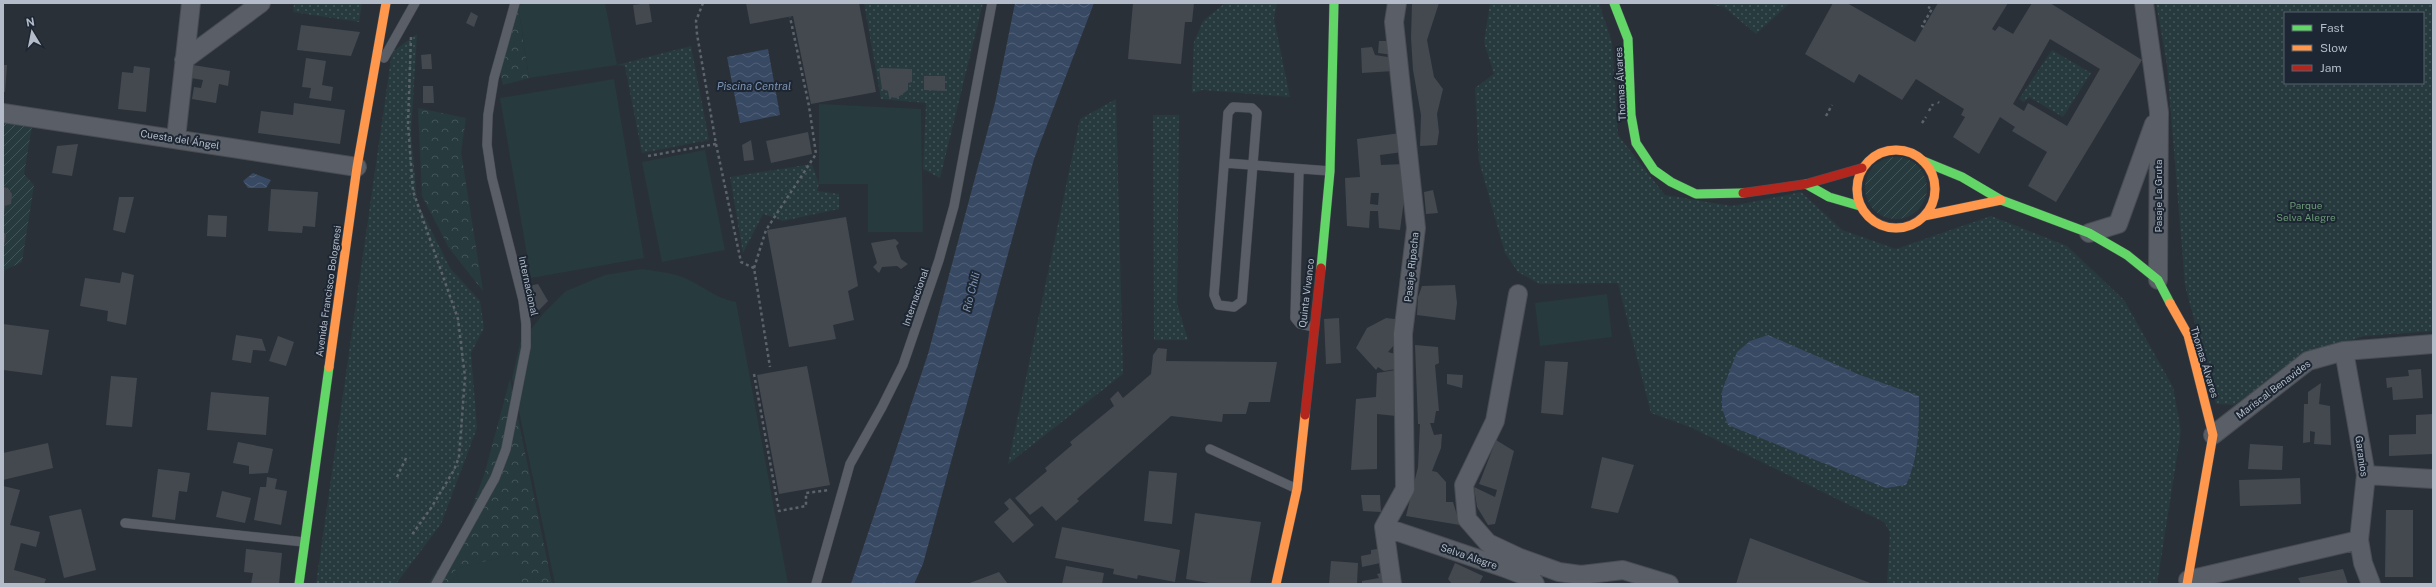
<svg xmlns="http://www.w3.org/2000/svg" width="2436" height="587" viewBox="0 0 2436 587" font-family="'Public Sans',sans-serif">
<style>
.grass{fill:url(#grass-dots);fill-rule:evenodd}
.forest{fill:url(#forest-crowns)}
.garden{fill:url(#garden-furrows)}
.pitch{fill:#273a3e}
.water{fill:url(#water-waves)}
.building{fill:#444950;fill-rule:evenodd}
.lines{fill:none;stroke-linecap:round;stroke-linejoin:round}
.lane-casing{stroke:#484c53;stroke-width:10}
.street-casing{stroke:#484c53;stroke-width:20}
.fast-casing{stroke:#484c53;stroke-width:10}
.slow-casing{stroke:#484c53;stroke-width:10}
.jam-casing{stroke:#484c53;stroke-width:10}
.path{stroke:#5d636a;stroke-width:2.5;stroke-dasharray:3 3;stroke-linecap:butt}
.lane{stroke:#5a5e66;stroke-width:9}
.street{stroke:#5a5e66;stroke-width:18}
.fast{stroke:#63d668;stroke-width:9}
.slow{stroke:#ff974d;stroke-width:9}
.jam{stroke:#b3261e;stroke-width:9}
.labels{text-anchor:middle;dominant-baseline:central;stroke-width:4;stroke-linejoin:round;paint-order:stroke}
.street-label{font-size:10px;fill:#b4bcc9;stroke:#1d2633}
.park-label{font-size:10px;fill:#6b9a76;stroke:#1d2633}
.water-label{font-size:11px;font-style:italic;fill:#7c92b1;stroke:#1d2633}
</style>
<defs>
<pattern id="grass-dots" width="8" height="8" patternUnits="userSpaceOnUse"><rect width="8" height="8" fill="#273a3e"/><path d="M2 2h.1M6 6h.1" fill="none" stroke="#445559" stroke-width="1.8" stroke-linecap="round"/></pattern>
<pattern id="forest-crowns" width="20" height="18" patternUnits="userSpaceOnUse"><rect width="20" height="18" fill="#273a3e"/><path d="M2 6a3 3 0 1 1 6 0M12 15a3 3 0 1 1 6 0" fill="none" stroke="#445559"/></pattern>
<pattern id="garden-furrows" width="10" height="10" patternUnits="userSpaceOnUse"><rect width="10" height="10" fill="#273a3e"/><path d="M-1 1l2-2M0 10L10 0M9 11l2-2" fill="none" stroke="#445559"/></pattern>
<pattern id="water-waves" width="16" height="10" patternUnits="userSpaceOnUse"><rect width="16" height="10" fill="#384963"/><path d="M0 5q4-4 8 0t8 0" fill="none" stroke="#526178"/></pattern>
</defs>
<rect width="100%" height="100%" fill="#2a3038"/>
<path class="grass" d="M 294,3 L 362,3 L 359,22 L 293,12 Z
M 864,3 L 983,3 L 940,178 L 923,169 L 926,103 L 881,99 Z
M 1225,3 L 1277,3 L 1274,19 L 1290,97 L 1202,90 L 1192,93 L 1194,42 L 1203,21 Z
M 1490,3 L 1599,3 L 1612,42 L 1618,135 L 1665,195 L 1732,206 L 1801,192 L 1842,230 L 1896,249 L 1991,216 L 2067,246 L 2124,300 L 2173,387 L 2181,431 L 2157,584 L 1887,584 L 1890,532 L 1884,522 L 1690,427 L 1651,413 L 1618,283 L 1540,284 L 1518,272 L 1505,253 L 1479,161 L 1475,88 L 1494,74 L 1484,42 Z
M 1705,3 L 1790,3 L 1756,34 L 1724,7 Z
M 2156,3 L 2433,3 L 2433,331 L 2364,336 L 2306,354 L 2234,405 L 2216,404 L 2185,285 L 2167,65 ZM 2285,13 L 2423,13 L 2423,83 L 2285,83 Z
M 417,34 L 411,132 L 417,202 L 450,268 L 480,301 L 484,328 L 471,353 L 477,428 L 441,524 L 396,584 L 316,584 L 392,52 Z
M 691,46 L 709,140 L 642,153 L 625,66 L 617,65 Z
M 2052,50 L 2091,73 L 2063,117 L 2029,97 L 2024,102 L 2019,99 Z
M 1116,99 L 1123,374 L 1008,464 L 1080,119 Z
M 1153,115 L 1179,115 L 1177,304 L 1188,340 L 1154,340 Z
M 812,164 L 819,184 L 817,191 L 839,194 L 839,209 L 783,221 L 763,214 L 743,253 L 730,177 Z"/>
<path class="forest" d="M 518,3 L 528,3 L 518,5 L 529,78 L 503,85 L 500,73 Z
M 418,108 L 466,118 L 461,152 L 483,291 L 449,248 L 422,196 Z
M 510,379 L 552,584 L 428,584 L 465,527 L 485,472 Z"/>
<path class="garden" d="M 3,122 L 32,126 L 24,174 L 34,185 L 22,262 L 5,270 L 3,282 Z
M1865 188a31 31 0 1 1 62 0a31 31 0 1 1-62 0Z"/>
<path class="pitch" d="M 528,3 L 605,3 L 617,65 L 529,78 L 518,5 Z
M 614,79 L 644,258 L 531,278 L 500,98 Z
M 819,104 L 921,109 L 923,232 L 868,232 L 868,184 L 819,184 Z
M 705,150 L 725,250 L 662,262 L 642,162 Z
M 642,269 C 653,271 666,272 676,275 C 698,281 713,298 736,302 L 788,584 L 555,584 L 512,378 L 520,343 L 543,314 L 566,291 L 605,275 Z
M 1607,294 L 1612,337 L 1540,346 L 1535,303 Z
M 514,554 L 522,584 L 459,584 L 455,569 Z"/>
<path class="water" d="M 1015,3 L 1094,3 L 1034,159 L 923,564 L 914,584 L 851,584 L 928,354 L 995,103 Z
M 768,49 L 780,115 L 740,123 L 727,57 Z
M 253,173 L 271,180 L 266,188 L 248,188 L 243,181 Z
M 1768,335 L 1860,375 L 1919,396 C 1919,426 1919,458 1906,485 L 1886,488 L 1728,425 L 1722,408 L 1722,391 L 1737,352 L 1750,341 Z"/>
<path class="building" d="M 649,3 L 652,22 L 636,25 L 633,5 Z
M 746,3 L 859,3 L 876,92 L 811,104 L 793,16 L 750,24 Z
M 1133,3 L 1194,3 L 1192,22 L 1185,22 L 1181,64 L 1128,59 Z
M 1412,3 L 1439,3 L 1427,40 L 1434,77 L 1443,89 L 1437,114 L 1439,132 L 1437,145 L 1420,146 L 1421,115 L 1413,70 L 1411,38 Z
M 1833,3 L 1847,3 L 1915,42 L 1938,3 L 2008,3 L 1992,29 L 1995,31 L 1999,26 L 2013,34 L 2032,3 L 2050,3 L 2142,60 L 2056,202 L 2028,186 L 2047,152 L 2012,131 L 2015,127 L 2000,117 L 1979,154 L 1953,137 L 1965,117 L 1961,115 L 1964,109 L 1916,79 L 1902,100 L 1859,74 L 1854,83 L 1805,54 ZM 2050,39 L 2100,69 L 2067,126 L 2028,103 L 2024,111 L 2013,104 Z
M 471,12 L 478,16 L 474,27 L 466,23 Z
M 301,25 L 360,32 L 351,56 L 297,50 Z
M 1379,41 L 1392,41 L 1394,55 L 1378,53 Z
M 1372,47 L 1375,55 L 1394,58 L 1394,71 L 1362,73 L 1361,48 Z
M 431,54 L 432,69 L 422,69 L 421,55 Z
M 306,58 L 326,61 L 322,85 L 333,87 L 331,101 L 309,98 L 311,88 L 302,87 Z
M 3,65 L 7,65 L 5,92 L 3,92 Z
M 193,65 L 230,71 L 228,86 L 219,84 L 216,103 L 192,99 L 194,87 L 201,88 L 203,80 L 191,78 Z
M 134,66 L 150,68 L 146,112 L 118,109 L 122,72 L 133,73 Z
M 879,68 L 912,69 L 912,82 L 908,83 L 908,90 L 897,98 L 889,97 L 888,91 L 882,89 Z
M 924,76 L 945,76 L 945,91 L 924,90 Z
M 423,86 L 433,86 L 434,103 L 423,103 Z
M 294,103 L 345,110 L 340,144 L 258,133 L 261,111 L 293,115 Z
M 808,132 L 812,154 L 771,163 L 766,141 Z
M 1400,133 L 1403,152 L 1380,155 L 1381,165 L 1404,164 L 1405,193 L 1400,230 L 1379,228 L 1378,211 L 1370,211 L 1369,228 L 1347,226 L 1345,178 L 1360,177 L 1357,139 ZM 1371,193 L 1379,193 L 1378,205 L 1370,204 Z
M 751,140 L 754,160 L 744,161 L 742,145 Z
M 78,144 L 72,176 L 52,173 L 57,146 Z
M 3,187 L 8,188 L 12,194 L 11,204 L 5,206 L 4,214 Z
M 271,189 L 318,192 L 315,227 L 303,226 L 302,233 L 268,231 Z
M 1433,190 L 1438,213 L 1426,214 L 1424,192 Z
M 119,197 L 134,197 L 125,233 L 113,230 Z
M 208,215 L 227,216 L 226,237 L 207,236 Z
M 846,217 L 858,286 L 848,291 L 854,320 L 833,325 L 836,339 L 789,347 L 767,230 Z
M 3,232 L 6,234 L 4,247 L 3,247 Z
M 895,239 L 899,243 L 896,246 L 901,259 L 908,264 L 901,269 L 897,266 L 882,267 L 879,273 L 873,267 L 877,263 L 871,243 Z
M 122,272 L 134,275 L 126,325 L 107,321 L 108,311 L 80,306 L 85,278 L 120,283 Z
M 538,284 L 548,301 L 539,310 L 525,300 L 524,287 Z
M 1455,285 L 1457,303 L 1455,320 L 1417,315 L 1418,297 L 1422,286 Z
M 1339,318 L 1341,363 L 1326,364 L 1324,319 Z
M 1386,318 L 1404,320 L 1395,344 L 1388,352 L 1399,355 L 1397,369 L 1384,371 L 1378,367 L 1376,370 L 1356,348 L 1367,328 Z
M 3,324 L 49,330 L 42,375 L 3,370 Z
M 236,335 L 262,339 L 266,351 L 253,350 L 251,363 L 232,360 Z
M 278,336 L 294,342 L 286,366 L 269,361 Z
M 1415,345 L 1438,347 L 1439,363 L 1435,365 L 1439,411 L 1436,411 L 1434,423 L 1430,423 L 1434,435 L 1442,434 L 1441,448 L 1432,471 L 1437,472 L 1446,482 L 1446,502 L 1453,502 L 1460,525 L 1406,516 L 1418,467 L 1420,424 L 1418,424 Z
M 1158,348 L 1167,349 L 1166,361 L 1277,362 L 1270,402 L 1249,402 L 1246,414 L 1223,414 L 1222,422 L 1171,416 L 1077,499 L 1079,501 L 1056,521 L 1042,506 L 1030,515 L 1015,498 L 1047,471 L 1045,468 L 1072,445 L 1070,442 L 1114,406 L 1110,399 L 1118,391 L 1123,398 L 1151,374 L 1153,355 Z
M 1545,361 L 1568,362 L 1563,415 L 1541,413 Z
M 807,366 L 830,485 L 779,494 L 757,375 Z
M 2421,369 L 2423,398 L 2393,400 L 2392,387 L 2387,388 L 2386,378 L 2409,376 L 2408,370 Z
M 1396,370 L 1396,416 L 1377,414 L 1377,469 L 1351,470 L 1356,399 L 1376,397 L 1377,373 Z
M 1447,374 L 1463,375 L 1462,388 L 1447,384 Z
M 111,376 L 137,378 L 132,427 L 106,425 Z
M 2321,383 L 2319,404 L 2330,406 L 2331,445 L 2314,444 L 2315,432 L 2310,431 L 2310,442 L 2303,443 L 2304,404 L 2308,404 L 2308,392 Z
M 211,392 L 269,397 L 266,435 L 207,430 Z
M 2433,414 L 2433,454 L 2389,456 L 2389,435 L 2416,434 L 2416,415 Z
M 1496,440 L 1514,451 L 1495,524 L 1488,525 L 1477,507 L 1474,487 L 1495,497 L 1497,490 L 1479,484 Z
M 238,442 L 273,449 L 268,473 L 249,474 L 249,466 L 233,463 Z
M 48,443 L 53,468 L 3,480 L 3,453 Z
M 2250,444 L 2283,446 L 2282,470 L 2248,469 Z
M 1602,457 L 1634,465 L 1618,513 L 1591,508 Z
M 158,469 L 190,473 L 187,492 L 179,491 L 175,520 L 152,517 Z
M 1149,471 L 1177,473 L 1172,524 L 1144,521 Z
M 267,477 L 277,479 L 275,489 L 287,491 L 281,525 L 254,520 L 260,487 L 266,487 Z
M 2300,478 L 2301,504 L 2240,506 L 2239,480 Z
M 3,486 L 20,490 L 10,525 L 40,532 L 36,547 L 21,543 L 14,570 L 46,579 L 44,584 L 3,584 Z
M 222,491 L 251,498 L 245,523 L 216,517 Z
M 1361,495 L 1380,495 L 1381,512 L 1363,511 Z
M 1010,498 L 1034,525 L 1013,543 L 994,522 L 1009,509 L 1004,503 Z
M 81,509 L 96,570 L 64,578 L 49,516 Z
M 2386,510 L 2413,510 L 2413,577 L 2385,577 Z
M 1195,513 L 1261,522 L 1250,584 L 1215,584 L 1186,579 Z
M 1062,527 L 1180,550 L 1175,582 L 1138,575 L 1137,579 L 1113,574 L 1114,569 L 1055,558 Z
M 1750,538 L 1873,584 L 1736,584 Z
M 1383,548 L 1385,562 L 1362,567 L 1361,556 L 1371,554 L 1371,550 Z
M 246,549 L 282,553 L 279,584 L 251,584 L 253,573 L 244,572 Z
M 1331,561 L 1358,563 L 1357,584 L 1329,584 Z
M 1455,563 L 1483,576 L 1479,584 L 1452,584 L 1448,579 Z
M 1066,566 L 1104,573 L 1102,584 L 1062,584 Z
M 2343,569 L 2348,584 L 2301,584 L 2298,578 Z
M 1389,571 L 1391,584 L 1362,584 L 1362,581 L 1379,578 L 1377,574 Z
M 999,572 L 1008,584 L 967,584 Z"/>
<g class="lines">
<g class="lane-casing">
<path id="lane" d="M 384,58 L 415,3
M 1233,107 L 1252,108 L 1257,113 L 1242,301 L 1234,307 L 1218,305 L 1214,295 L 1228,113 Z
M 1225,163 L 1330,171
M 1299,170 L 1295,318 L 1300,324 L 1313,327
M 1210,449 L 1297,489
M 125,523 L 304,542
M 436,584 L 495,478 L 506,449 L 526,347 L 526,324 L 523,300 L 492,178 L 487,145 L 488,115 L 494,78 L 515,3
M 816,584 L 850,464 L 882,407 L 903,365 L 939,260 L 954,206 L 992,3"/>
</g>
<g class="street-casing">
<path id="street" d="M 2144,3 L 2159,112 L 2158,280
M 184,60 L 261,3
M 3,113 L 357,167
M 176,138 L 191,3
M 2089,233 L 2118,224 L 2154,124
M 1518,294 L 1495,421 L 1464,485 L 1467,519 L 1488,543 L 1520,558
M 2344,351 L 2366,475 L 2359,540 L 2363,563 L 2371,584
M 2213,435 L 2308,361 L 2344,351 L 2433,344
M 2366,475 L 2433,479
M 1384,527 L 1405,489 L 1403,334 L 1416,228 L 1394,22 L 1397,3
M 1384,527 L 1505,568 L 1520,558 L 1559,572 L 1581,575 L 1623,570 L 1669,584
M 1384,527 L 1392,584
M 1505,568 L 1531,578 L 1535,584
M 2188,580 L 2359,540"/>
</g>
<g class="fast-casing">
<path id="fast" d="M 1614,3 L 1628,39 L 1631,115 L 1636,143 L 1654,170 L 1671,182 L 1696,194 L 1743,193
M 1923,161 L 1962,177 L 2001,200 L 2089,233 L 2127,255 L 2158,280 L 2170,303
M 1806,184 L 1829,197 L 1860,206
M 1321,268 L 1330,171 L 1334,3
M 299,584 L 329,367"/>
</g>
<g class="slow-casing">
<path id="slow" d="M1857 189a39 39 0 1 1 78 0a39 39 0 1 1-78 0Z
M 1924,216 L 2001,200
M 2170,303 L 2188,335 L 2213,435 L 2187,584
M 329,367 L 357,167 L 386,3
M 1276,584 L 1297,489 L 1305,415"/>
</g>
<g class="jam-casing">
<path id="jam" d="M 1743,193 L 1806,184 L 1862,168
M 1305,415 L 1321,268"/>
</g>
<path class="path" d="M 703,3 L 696,21 L 697,34 L 716,144 L 741,262 L 754,268 L 770,367
M 1924,27 L 1922,26 L 1932,9 L 1928,7
M 411,37 L 408,124 L 413,191 L 458,319 L 465,377 L 459,457 L 454,470 L 431,508 L 411,536
M 1938,102 L 1939,103
M 1929,111 L 1933,104
M 1826,116 L 1832,105
M 1922,123 L 1926,117
M 648,156 L 716,144
M 754,268 L 766,230 L 816,154 L 809,106 L 790,17
M 754,374 L 779,511 L 806,506 L 806,493 L 830,490
M 397,477 L 407,456"/>
<use href="#lane" class="lane"/>
<use href="#street" class="street"/>
<use href="#fast" class="fast"/>
<use href="#slow" class="slow"/>
<use href="#jam" class="jam"/>
</g>
<g class="labels">
<g class="street-label">
<text transform="translate(1620 84) rotate(-93)">Thomas Álvares</text>
<text transform="translate(180 139) rotate(9)">Cuesta del Ángel</text>
<text transform="translate(2158 196) rotate(-90)">Pasaje La Gruta</text>
<text transform="translate(1411 267) rotate(-84)">Pasaje Ripacha</text>
<text transform="translate(529 286) rotate(78)">Internacional</text>
<text transform="translate(328 291) rotate(-82)">Avenida Francisco Bolognesi</text>
<text transform="translate(1306 293) rotate(-83)">Quinta Vivanco</text>
<text transform="translate(915 297) rotate(-71)">Internacional</text>
<text transform="translate(2205 362) rotate(73)">Thomas Álvares</text>
<text transform="translate(2273 389) rotate(-37)">Mariscal Benavides</text>
<text transform="translate(2362 456) rotate(82)">Garanios</text>
<text transform="translate(1469 556) rotate(19)">Selva Alegre</text>
</g>
<g class="park-label">
<text x="2306" y="205">Parque<tspan x="2306" dy="12">Selva Alegre</tspan></text>
</g>
<g class="water-label">
<text x="754" y="86">Piscina Central</text>
<text transform="translate(971 292) rotate(-76)">Río Chili</text>
</g>
</g>
<rect width="2436" height="587" fill="none" stroke="#b4bcc9" stroke-width="8"/>
<rect x="2284" y="12" width="140" height="72" fill="#1d2633" stroke="#59626f"/>
<rect x="2292" y="25" width="20" height="6" fill="#63d668" stroke="#59626f"/>
<text x="2320" y="32" font-size="12" fill="#b4bcc9">Fast</text>
<rect x="2292" y="45" width="20" height="6" fill="#ff974d" stroke="#59626f"/>
<text x="2320" y="52" font-size="12" fill="#b4bcc9">Slow</text>
<rect x="2292" y="65" width="20" height="6" fill="#b3261e" stroke="#59626f"/>
<text x="2320" y="72" font-size="12" fill="#b4bcc9">Jam</text>
<g transform="translate(32 32) rotate(350)" stroke="#1d2633" stroke-width="3" paint-order="stroke">
<path d="M0-3L7 15L0 10L-7 15Z" fill="#b4bcc9"/>
<text y="-6" font-size="11" font-weight="bold" text-anchor="middle" fill="#b4bcc9">N</text>
</g>
</svg>
